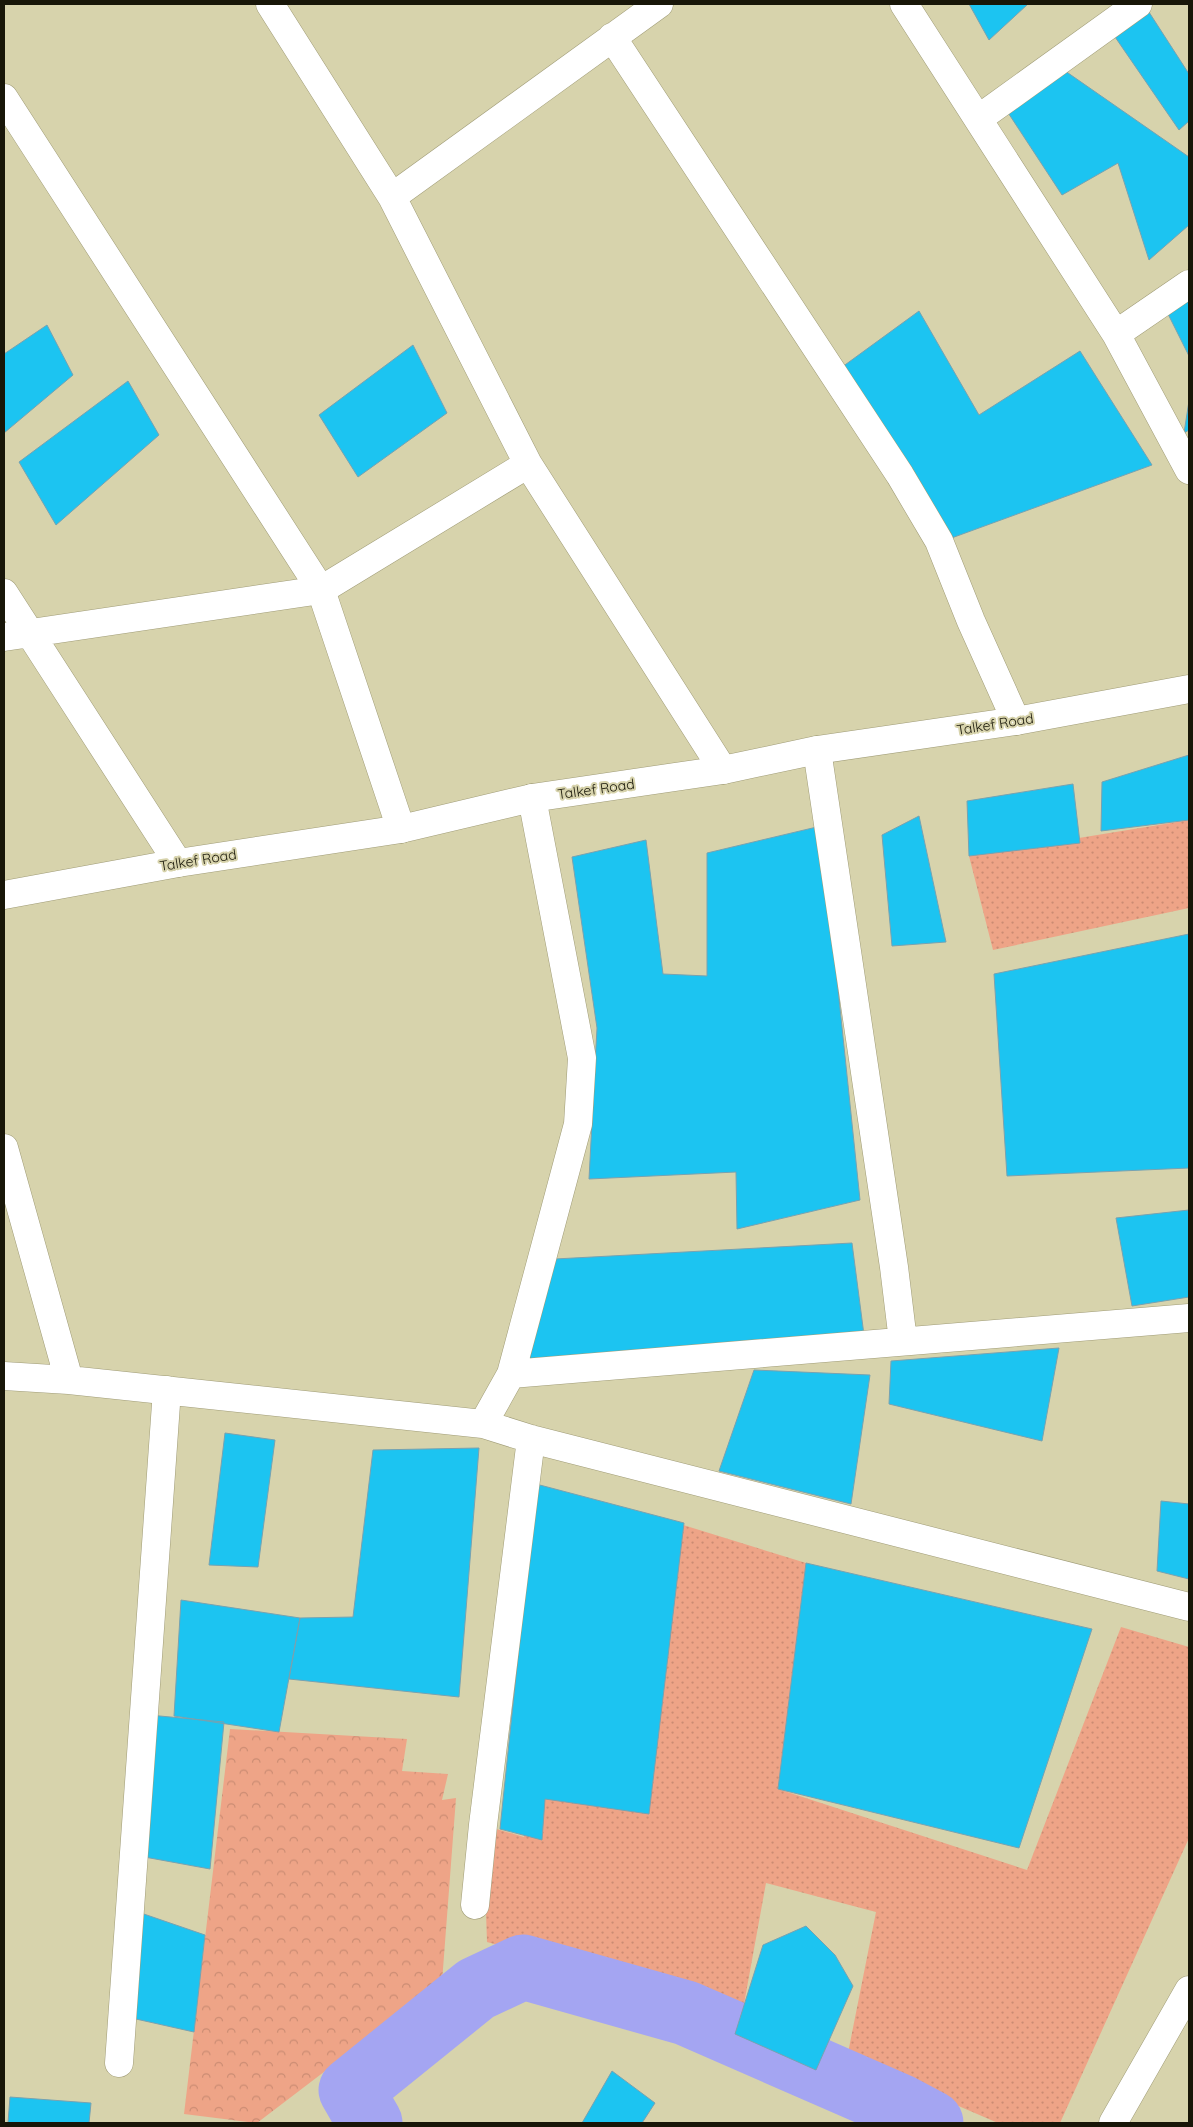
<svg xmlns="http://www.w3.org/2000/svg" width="1193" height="2127" viewBox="0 0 1193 2127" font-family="Quicksand,sans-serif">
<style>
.grass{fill:url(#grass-dots)}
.forest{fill:url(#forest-crowns)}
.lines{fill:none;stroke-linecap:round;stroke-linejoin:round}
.river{stroke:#a4a5f2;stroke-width:65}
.building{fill:#1cc4f1;stroke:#77a2b1}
.minor-casing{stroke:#a09c77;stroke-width:29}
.major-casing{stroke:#a09c77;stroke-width:29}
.minor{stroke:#fff;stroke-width:28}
.major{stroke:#fff;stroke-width:28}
.labels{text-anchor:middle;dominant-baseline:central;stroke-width:4;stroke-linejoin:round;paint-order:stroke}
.street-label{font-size:14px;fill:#181608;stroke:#d7d3ac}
</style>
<defs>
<pattern id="grass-dots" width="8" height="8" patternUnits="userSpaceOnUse" patternTransform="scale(1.25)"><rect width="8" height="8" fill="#eea487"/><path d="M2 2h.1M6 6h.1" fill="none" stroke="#cb8c73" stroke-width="1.8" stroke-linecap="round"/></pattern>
<pattern id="forest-crowns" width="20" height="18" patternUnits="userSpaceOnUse" patternTransform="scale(1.25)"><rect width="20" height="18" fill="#eea487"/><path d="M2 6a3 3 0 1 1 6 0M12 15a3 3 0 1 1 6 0" fill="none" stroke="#cb8c73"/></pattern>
</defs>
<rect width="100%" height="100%" fill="#d7d3ac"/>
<path class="grass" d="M 1189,820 L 1189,908 L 993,950 L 969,856 Z
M 667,1520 L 806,1563 L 778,1789 L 1027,1870 L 1121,1627 L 1189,1647 L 1189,1838 L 1060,2123 L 998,2123 L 847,2058 L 876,1912 L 766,1883 L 742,2015 L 487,1942 L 483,1825 L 524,1837 L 528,1796 Z"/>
<path class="forest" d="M 230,1729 L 407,1739 L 402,1771 L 448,1774 L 442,1800 L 456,1798 L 442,1982 L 257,2123 L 184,2114 Z"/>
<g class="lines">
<path class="river" d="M 370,2123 L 351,2090 L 476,1989 L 523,1967 L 686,2013 L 899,2106 L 931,2123"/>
</g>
<path class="building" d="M 969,4 L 1028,4 L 989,40 Z
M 1147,9 L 1189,74 L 1189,121 L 1179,130 L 1113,34 Z
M 1058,66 L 1189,157 L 1189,225 L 1149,260 L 1118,163 L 1062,195 L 1003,105 Z
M 1189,291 L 1189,356 L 1165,308 Z
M 919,311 L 979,415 L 1080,351 L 1152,465 L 946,540 L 838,370 Z
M 47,325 L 73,375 L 4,433 L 4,354 Z
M 413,345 L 447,413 L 358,477 L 319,415 Z
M 128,381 L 159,435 L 56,525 L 19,462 Z
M 1189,401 L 1189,430 L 1184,433 Z
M 1189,755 L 1189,820 L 1101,831 L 1102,782 Z
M 1073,784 L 1080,843 L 969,856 L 967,801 Z
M 919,816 L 946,942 L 892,946 L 882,835 Z
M 821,826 L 860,1200 L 737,1229 L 736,1172 L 589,1179 L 597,1028 L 572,857 L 646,840 L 663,974 L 707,976 L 707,853 Z
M 1189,934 L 1189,1168 L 1007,1176 L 994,974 Z
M 1189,1210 L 1189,1297 L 1132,1306 L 1116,1218 Z
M 852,1243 L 864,1335 L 526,1364 L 555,1259 Z
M 1059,1348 L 1042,1441 L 889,1404 L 891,1361 Z
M 754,1370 L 870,1375 L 851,1504 L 719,1471 Z
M 225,1433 L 275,1440 L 258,1567 L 209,1565 Z
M 479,1448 L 459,1697 L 289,1679 L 300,1618 L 353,1617 L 373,1450 Z
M 536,1484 L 684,1523 L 649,1814 L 545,1799 L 542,1840 L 500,1829 Z
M 1161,1501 L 1189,1504 L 1189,1579 L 1157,1571 Z
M 806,1563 L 1092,1629 L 1019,1848 L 778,1789 Z
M 181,1600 L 300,1618 L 279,1732 L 174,1716 Z
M 149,1715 L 224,1722 L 210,1869 L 139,1856 Z
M 138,1912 L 205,1935 L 194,2032 L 127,2017 Z
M 806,1926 L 835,1955 L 853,1986 L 816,2070 L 735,2034 L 763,1945 Z
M 612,2071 L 655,2103 L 642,2123 L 582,2123 Z
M 10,2097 L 91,2103 L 89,2123 L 8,2123 Z"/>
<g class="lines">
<g class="minor-casing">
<path id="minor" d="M 270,4 L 392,197 L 528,464 L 723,770
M 904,4 L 1116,334 L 1189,470
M 612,37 L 900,475 L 939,541 L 971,621 L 1016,721
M 4,98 L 321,590 L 401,829
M 978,119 L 1138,4
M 392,197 L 659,4
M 1116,334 L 1189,284
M 4,593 L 178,863
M 4,637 L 321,590 L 528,464
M 817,750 L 894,1267 L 903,1341
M 4,1148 L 69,1380
M 511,1374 L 1189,1318
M 4,1376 L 69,1380 L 483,1424 L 531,1439 L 1189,1607
M 483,1424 L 511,1374 L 578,1124 L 582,1058 L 532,798
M 475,1905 L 483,1825 L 531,1439
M 119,2063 L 167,1390
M 1113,2123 L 1189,1990"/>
</g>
<g class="major-casing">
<path id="major" d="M 4,895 L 178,863 L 401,829 L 532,798 L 723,770 L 817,750 L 1016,721 L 1189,689"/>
</g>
<use href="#minor" class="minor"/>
<use href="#major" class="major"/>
</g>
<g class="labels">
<g class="street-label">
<text transform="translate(995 724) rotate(-9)">Talkef Road</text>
<text transform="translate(596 789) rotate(-8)">Talkef Road</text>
<text transform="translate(198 860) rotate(-9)">Talkef Road</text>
</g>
</g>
<rect width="1193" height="2127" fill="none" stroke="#181608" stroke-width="10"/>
</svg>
